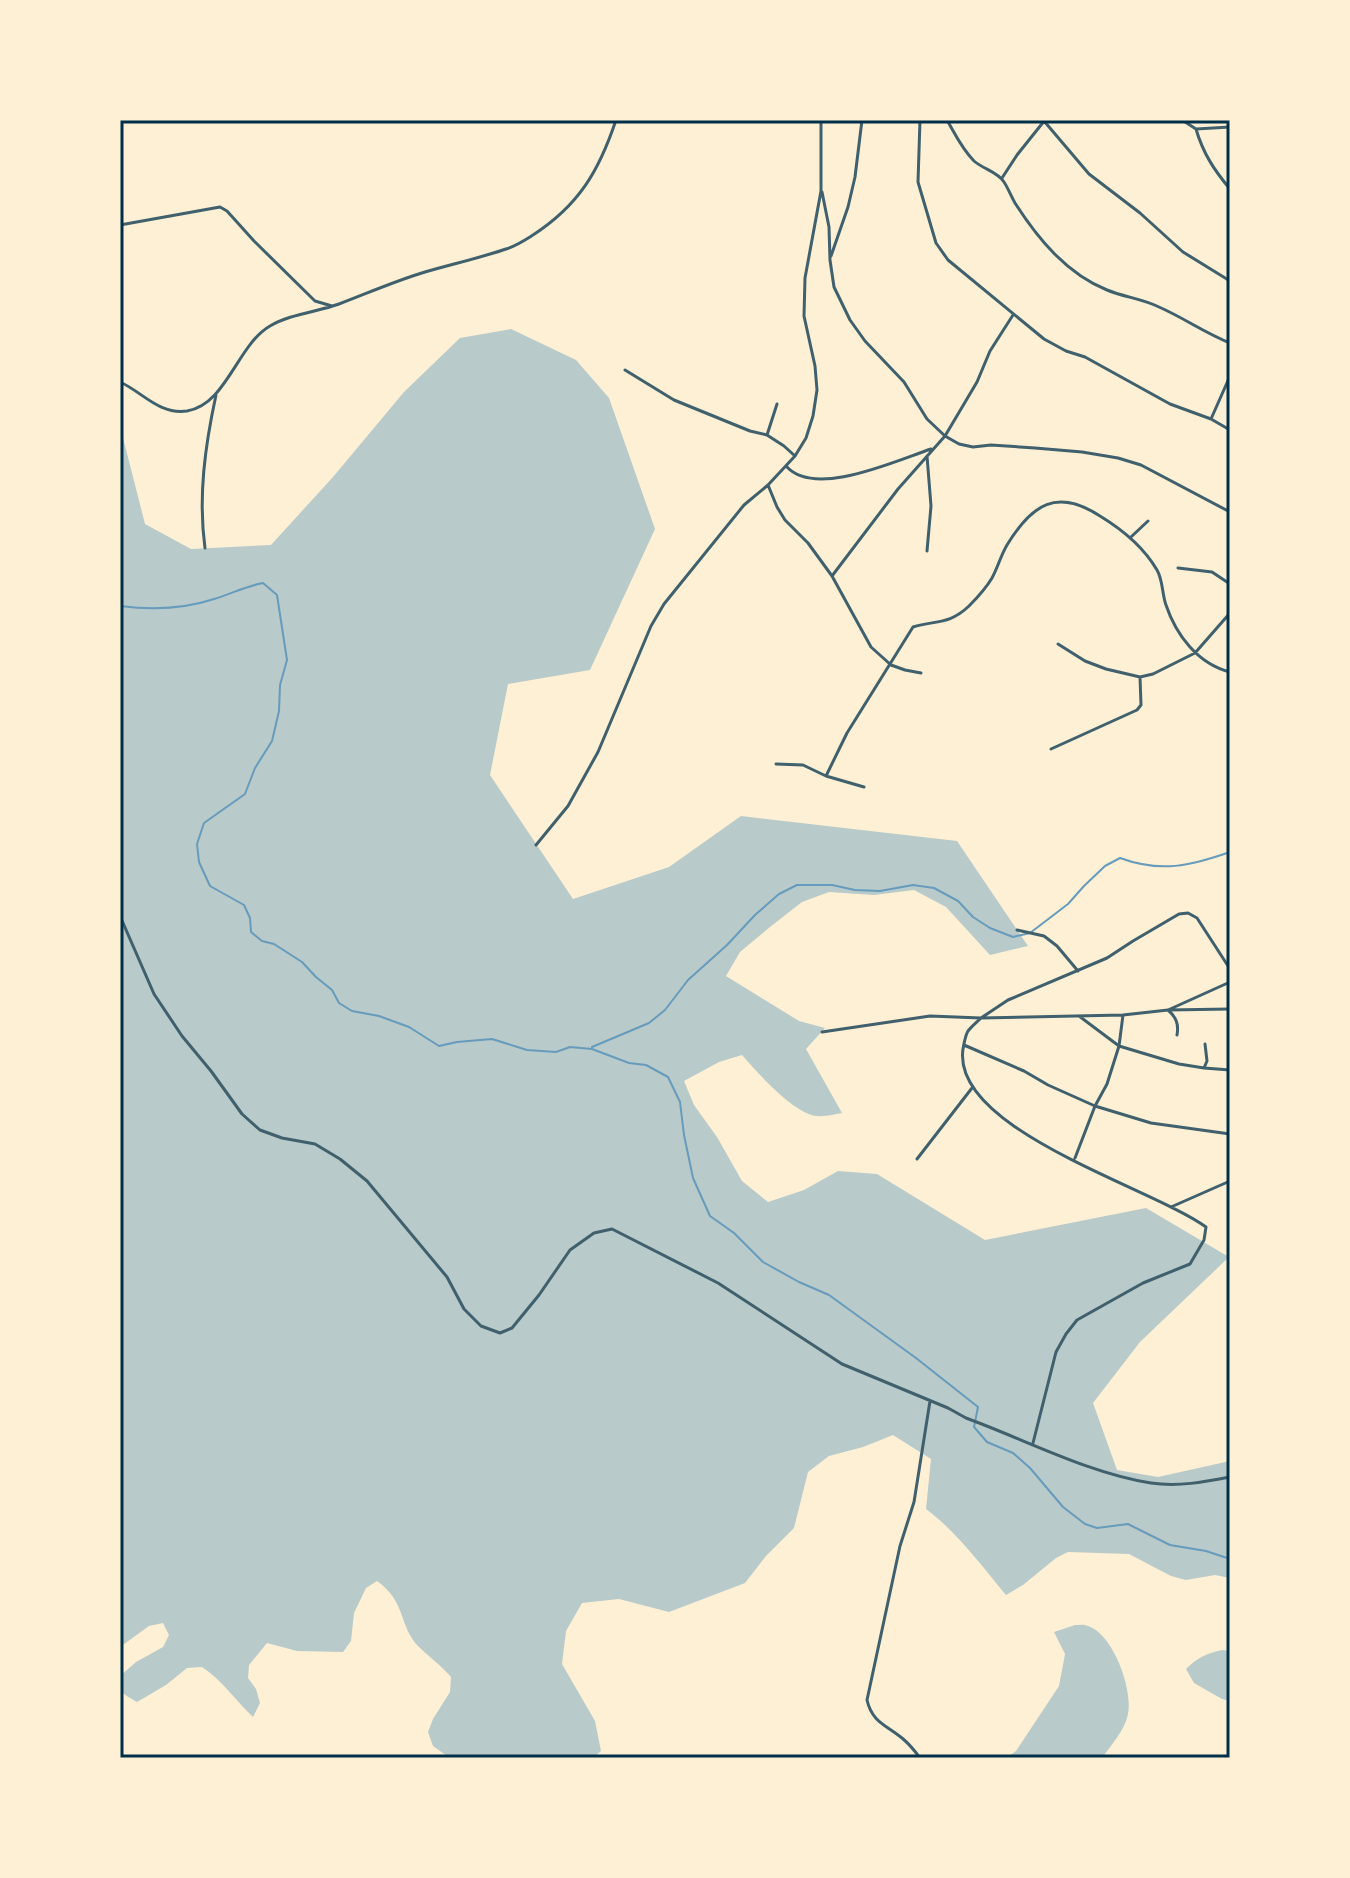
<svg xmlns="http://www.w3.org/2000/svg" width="1350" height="1878" viewBox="0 0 1350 1878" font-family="'Zilla Slab',serif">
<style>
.green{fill:#b9caca}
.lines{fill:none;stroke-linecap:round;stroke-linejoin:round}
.stream{stroke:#669bbc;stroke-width:2}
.minor{stroke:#3f606c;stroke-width:3}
.neatline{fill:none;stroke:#003049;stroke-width:3}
</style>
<rect width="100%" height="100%" fill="#fdf0d5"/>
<path class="green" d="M 511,329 L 576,360 L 609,398 L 655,529 L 590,670 L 508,684 L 490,775 L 573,899 L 669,867 L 741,816 L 957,841 L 1028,946 L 990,955 L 946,907 L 914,890 L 874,895 L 829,892 L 802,902 L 770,927 L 740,952 L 726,976 L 799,1021 L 825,1028 L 806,1049 L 842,1113 C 835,1114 824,1117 817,1116 C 794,1114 757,1072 742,1055 L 719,1062 L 684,1081 L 694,1105 L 717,1137 L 742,1181 L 768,1202 L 804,1190 L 838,1171 L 877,1174 L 985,1240 L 1146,1208 L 1229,1257 L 1140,1342 L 1093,1403 L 1117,1470 L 1158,1477 L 1230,1461 L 1230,1578 L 1215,1575 L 1186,1580 L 1171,1576 L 1129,1554 L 1068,1552 L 1056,1558 L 1023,1585 L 1006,1595 C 981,1565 957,1532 926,1509 L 931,1459 L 893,1435 L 863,1447 L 829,1456 L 808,1472 L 794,1528 L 766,1556 L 745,1583 L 669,1612 L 619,1599 L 582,1603 L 566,1631 L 562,1664 L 595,1721 L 601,1751 L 593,1758 L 450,1758 L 433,1746 L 428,1732 L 433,1719 L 450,1692 L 451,1677 C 441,1665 429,1657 418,1646 C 398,1624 407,1603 377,1581 L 366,1588 L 354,1613 L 351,1641 L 343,1652 L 297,1651 L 267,1643 L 249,1665 L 248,1678 L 256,1689 L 260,1703 L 253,1717 C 236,1701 222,1680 202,1667 L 187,1668 L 166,1685 L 137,1702 C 122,1693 120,1694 120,1676 L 136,1662 L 163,1647 L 169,1635 L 163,1623 L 149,1626 L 120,1647 L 120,426 L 145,524 L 191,549 L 271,545 L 333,477 L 404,392 L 460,338 Z
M 1075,1625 C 1079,1625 1084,1624 1088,1626 C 1113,1634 1133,1689 1128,1714 C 1125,1730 1111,1745 1102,1758 L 1006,1758 L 1016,1751 L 1059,1686 L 1065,1654 L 1054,1632 Z
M 1222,1650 L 1230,1651 L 1230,1701 L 1222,1699 L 1194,1683 L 1186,1669 C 1197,1658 1207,1653 1222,1650 Z"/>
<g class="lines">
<path class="stream" d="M 120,606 C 152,610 184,609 214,599 C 231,594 246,586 263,583 L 277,595 L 287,660 L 280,685 L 279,711 L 272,741 L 255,768 L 245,794 L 204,823 L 197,844 L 199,862 L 210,886 L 244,905 L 250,918 L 251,932 L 262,941 L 274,944 L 302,962 L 316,977 L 332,990 L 339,1003 L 352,1011 L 379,1016 L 409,1027 L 439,1046 L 457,1042 L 492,1039 L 527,1050 L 556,1052 L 570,1047 L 592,1049 L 629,1063 L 646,1065 L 668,1077 L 680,1102 L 684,1135 L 693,1178 L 710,1216 L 734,1233 L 763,1262 L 799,1282 L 829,1295 L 916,1358 L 978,1407 L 974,1427 L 987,1442 L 1013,1453 L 1030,1468 L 1063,1507 L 1085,1524 L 1097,1528 L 1128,1524 L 1170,1545 L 1206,1551 L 1230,1559
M 592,1047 L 649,1023 L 665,1010 L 688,980 L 727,945 L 755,915 L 779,894 L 797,885 L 832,885 L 855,890 L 880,891 L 913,885 L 934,888 L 958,901 L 973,917 L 990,928 L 1013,937 L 1030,933 L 1051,917 L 1068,904 L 1084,886 L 1105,866 L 1120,858 C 1161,873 1190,866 1230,852"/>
<path class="minor" d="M 920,120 L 918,182 L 936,243 L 948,260 L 1044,339 L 1066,351 L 1085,357 L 1170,404 L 1211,419 L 1230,430
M 947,120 C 955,134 962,149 974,161 C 983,169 998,172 1004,182 C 1008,188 1011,196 1015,203 C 1038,239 1067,274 1107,290 C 1124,297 1143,299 1159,307 C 1184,318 1205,333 1230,343
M 1182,120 L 1196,129 L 1230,127
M 1044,121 L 1089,174 L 1140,213 L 1183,252 L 1230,281
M 1196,129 C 1203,153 1214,170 1230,189
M 1002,178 L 1017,155 L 1045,120
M 822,192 L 829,227 L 830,260 L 834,287 L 850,320 L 865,341 L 904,382 L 927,419 L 945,436 L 959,444 L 973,447 L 991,445 L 1035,448 L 1082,452 L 1118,458 L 1141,465 L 1230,512
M 120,225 L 220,207 L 227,211 L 254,241 L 315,301 L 332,306
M 831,256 L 848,207 L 855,177 L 862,120
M 625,370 L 674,400 L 750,431 L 767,435 L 784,446 L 795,456
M 120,384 L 122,383 C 143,393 160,415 187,411 C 227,404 237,345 270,326 C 290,314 317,312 339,304 C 368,293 395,281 425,272 C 452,264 480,258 506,249 C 516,246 525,240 533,235 C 579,205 599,171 616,120
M 1211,419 L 1230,376
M 767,435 L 777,404
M 927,456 L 931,506 L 927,551
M 787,467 C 816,498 897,460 931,449
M 768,485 L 777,507 L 785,520 L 808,543 L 832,576 L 871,647 L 891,665 L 905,670 L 921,673
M 1131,537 L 1148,521
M 205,548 C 198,497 205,446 216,395
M 1178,568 L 1212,572 L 1230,584
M 832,576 L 898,489 L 945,436 L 977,382 L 990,351 L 1013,315
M 1058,644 L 1085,661 L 1106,669 L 1140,677 L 1153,674 L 1195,653 L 1230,613
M 1051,749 L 1137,710 L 1141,705 L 1140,677
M 776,764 L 803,765 L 826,776 L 864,787
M 826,776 L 847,733 L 913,627 C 936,620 949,625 969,606 C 977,598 986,588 992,578 C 998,567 1001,555 1007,545 C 1032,504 1057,488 1100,516 C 1123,530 1143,546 1157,570 C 1163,580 1162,594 1166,605 C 1176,635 1198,664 1230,672
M 536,845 L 568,806 L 598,752 L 651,626 L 664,604 L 744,505 L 768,485 L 795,456 L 806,438 L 813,416 L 817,390 L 815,366 L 804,316 L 805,278 L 821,191 L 821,120
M 120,916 L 154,994 L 182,1036 L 211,1071 L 242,1114 L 260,1130 L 282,1138 L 315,1144 L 340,1159 L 367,1181 L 447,1277 L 464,1309 L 481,1326 L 500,1333 L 512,1328 L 539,1295 L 570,1250 L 594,1233 L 612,1229 L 718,1283 L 842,1364 L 948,1408 L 966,1418 C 1026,1440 1088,1473 1151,1483 C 1178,1487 1204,1482 1230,1477
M 1017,930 L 1044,936 L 1057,946 L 1078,971
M 1079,1016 L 1119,1046 L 1179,1064 L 1204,1068 L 1230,1070
M 822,1032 L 930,1016 L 981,1018 L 1008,1000 L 1107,958 L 1133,941 L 1179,914 L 1188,913 L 1197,918 L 1230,969
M 1177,1035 C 1179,1024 1176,1017 1168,1010 L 1230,1009
M 964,1045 L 1024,1071 L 1048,1085 L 1095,1106 L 1151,1123 L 1230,1134
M 1204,1068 L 1207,1061 L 1205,1044
M 1075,1158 L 1095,1106 L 1107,1084 L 1119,1046 L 1123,1015
M 917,1159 L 972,1088
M 1171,1207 L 1230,1181
M 1033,1443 L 1056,1352 L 1066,1334 L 1077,1320 L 1143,1283 L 1190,1264 L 1204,1240 L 1206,1227 C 1153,1188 951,1130 963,1049 C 964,1044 965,1036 968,1031 C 971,1027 977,1022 981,1018 L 1123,1015 L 1168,1010 L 1230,982
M 920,1758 C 915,1751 909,1744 902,1738 C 886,1725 872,1722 867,1700 L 900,1546 L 914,1502 L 930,1401"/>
</g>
<rect width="1350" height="1878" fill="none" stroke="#fdf0d5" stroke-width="244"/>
<rect x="122" y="122" width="1106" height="1634" class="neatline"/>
</svg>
